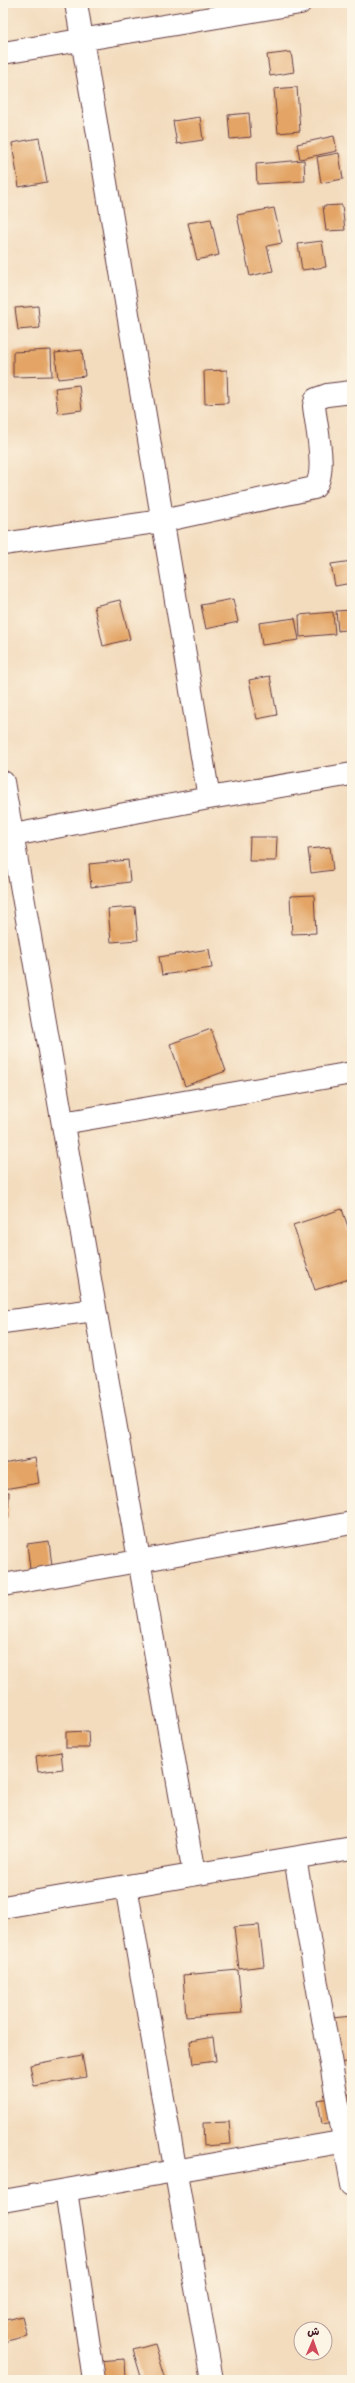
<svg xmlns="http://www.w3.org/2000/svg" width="355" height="2383" viewBox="0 0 355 2383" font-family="Kalam,'Playpen Sans Arabic',sans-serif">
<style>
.building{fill:#e3a465}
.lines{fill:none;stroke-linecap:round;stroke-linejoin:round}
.street-casing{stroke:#633b41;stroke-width:24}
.street{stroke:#fff;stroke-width:22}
</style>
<rect width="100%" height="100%" fill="#fcf5e5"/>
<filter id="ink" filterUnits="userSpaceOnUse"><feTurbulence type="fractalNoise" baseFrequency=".025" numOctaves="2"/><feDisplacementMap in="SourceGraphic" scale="8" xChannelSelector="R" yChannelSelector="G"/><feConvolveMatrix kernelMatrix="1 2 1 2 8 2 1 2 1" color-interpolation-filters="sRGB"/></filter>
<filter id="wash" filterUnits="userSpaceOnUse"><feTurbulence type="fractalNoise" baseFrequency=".012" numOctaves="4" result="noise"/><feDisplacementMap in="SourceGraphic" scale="16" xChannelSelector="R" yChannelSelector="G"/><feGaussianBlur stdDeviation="0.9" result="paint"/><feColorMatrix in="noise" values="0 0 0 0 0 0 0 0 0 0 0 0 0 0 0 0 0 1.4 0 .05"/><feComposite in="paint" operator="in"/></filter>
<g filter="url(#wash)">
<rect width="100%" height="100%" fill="#f3dcbe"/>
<g id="blocks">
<path class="building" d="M 291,52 L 294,72 L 270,76 L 267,55 Z
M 297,87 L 300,131 L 278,133 L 274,89 Z
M 249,113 L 251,137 L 230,139 L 228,115 Z
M 200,117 L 203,140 L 177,144 L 173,121 Z
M 334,136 L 337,151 L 300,159 L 297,144 Z
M 39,138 L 47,182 L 19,187 L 12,143 Z
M 339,153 L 343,179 L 321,183 L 317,157 Z
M 304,160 L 305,181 L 257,184 L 256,164 Z
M 342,205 L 345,230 L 326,231 L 323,206 Z
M 274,208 L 282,243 L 267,246 L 273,271 L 250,276 L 237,215 Z
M 211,219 L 219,255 L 197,260 L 188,223 Z
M 322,241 L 326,267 L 302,270 L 298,244 Z
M 38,306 L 40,328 L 18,330 L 15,308 Z
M 51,350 L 52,376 L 13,377 L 13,352 Z
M 82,350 L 85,376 L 58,379 L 55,353 Z
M 227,370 L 228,403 L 205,404 L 204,371 Z
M 79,385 L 82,410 L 58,413 L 55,388 Z
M 352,561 L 352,583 L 335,586 L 331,564 Z
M 233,599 L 238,622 L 206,629 L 201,605 Z
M 120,600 L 130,639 L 103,646 L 94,606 Z
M 352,610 L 352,629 L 338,631 L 336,611 Z
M 333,612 L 335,634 L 300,637 L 299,615 Z
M 295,618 L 299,640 L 262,645 L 259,623 Z
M 270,676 L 277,715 L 257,719 L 249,680 Z
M 250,837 L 277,837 L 276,861 L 249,861 Z
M 330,847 L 333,870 L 311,873 L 308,849 Z
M 128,860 L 130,882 L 91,887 L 89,864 Z
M 314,895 L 316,933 L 292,934 L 290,896 Z
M 135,907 L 138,940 L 111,942 L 108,909 Z
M 209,949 L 212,968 L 162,975 L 159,957 Z
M 211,1029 L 226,1071 L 185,1086 L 170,1044 Z
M 342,1209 L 352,1239 L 352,1278 L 315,1290 L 293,1225 Z
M 35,1458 L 39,1483 L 4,1489 L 3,1464 Z
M 3,1492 L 9,1492 L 8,1519 L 3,1519 Z
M 49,1541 L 52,1566 L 30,1569 L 27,1544 Z
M 88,1731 L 89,1748 L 66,1748 L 66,1732 Z
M 61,1752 L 63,1769 L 38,1772 L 36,1756 Z
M 259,1925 L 264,1966 L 239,1969 L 234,1927 Z
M 238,1970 L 242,2013 L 186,2017 L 183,1975 Z
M 352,2016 L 352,2062 L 325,2063 L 322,2019 Z
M 213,2037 L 216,2061 L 193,2064 L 190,2041 Z
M 82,2055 L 86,2077 L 34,2086 L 30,2065 Z
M 352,2094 L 352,2119 L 322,2124 L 318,2100 Z
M 229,2122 L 231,2144 L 204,2146 L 203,2123 Z
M 22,2316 L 27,2336 L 3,2342 L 3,2321 Z
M 155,2344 L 166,2380 L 142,2380 L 133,2350 Z
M 125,2359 L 126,2380 L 84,2380 L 82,2362 Z"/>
</g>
</g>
<g filter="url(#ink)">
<use href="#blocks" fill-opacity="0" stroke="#633b41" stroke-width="1"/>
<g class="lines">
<g class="street-casing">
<path id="street" d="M 76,3 L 209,798
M 3,53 L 300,3
M 3,544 L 162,521 L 314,488 C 328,474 316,426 314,406 L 316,399 L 327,395 L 352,392
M 3,782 L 194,1874
M 3,837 L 209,798 L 352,774
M 63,1123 L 352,1073
M 3,1322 L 95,1310
M 3,1585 L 352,1523
M 295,1858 L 352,2185
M 126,1886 L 212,2380
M 3,1907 L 352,1848
M 66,2190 L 94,2380
M 3,2201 L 352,2140"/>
</g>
<use href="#street" class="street"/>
</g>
</g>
<rect width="355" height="2383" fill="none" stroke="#fcf5e5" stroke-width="16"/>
<g transform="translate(313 2341) rotate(2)"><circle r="19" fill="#fcf5e5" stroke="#b59f9b"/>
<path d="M0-3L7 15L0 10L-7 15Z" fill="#d1495b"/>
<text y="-6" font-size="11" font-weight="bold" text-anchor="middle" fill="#4a1f2b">ش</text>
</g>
</svg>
